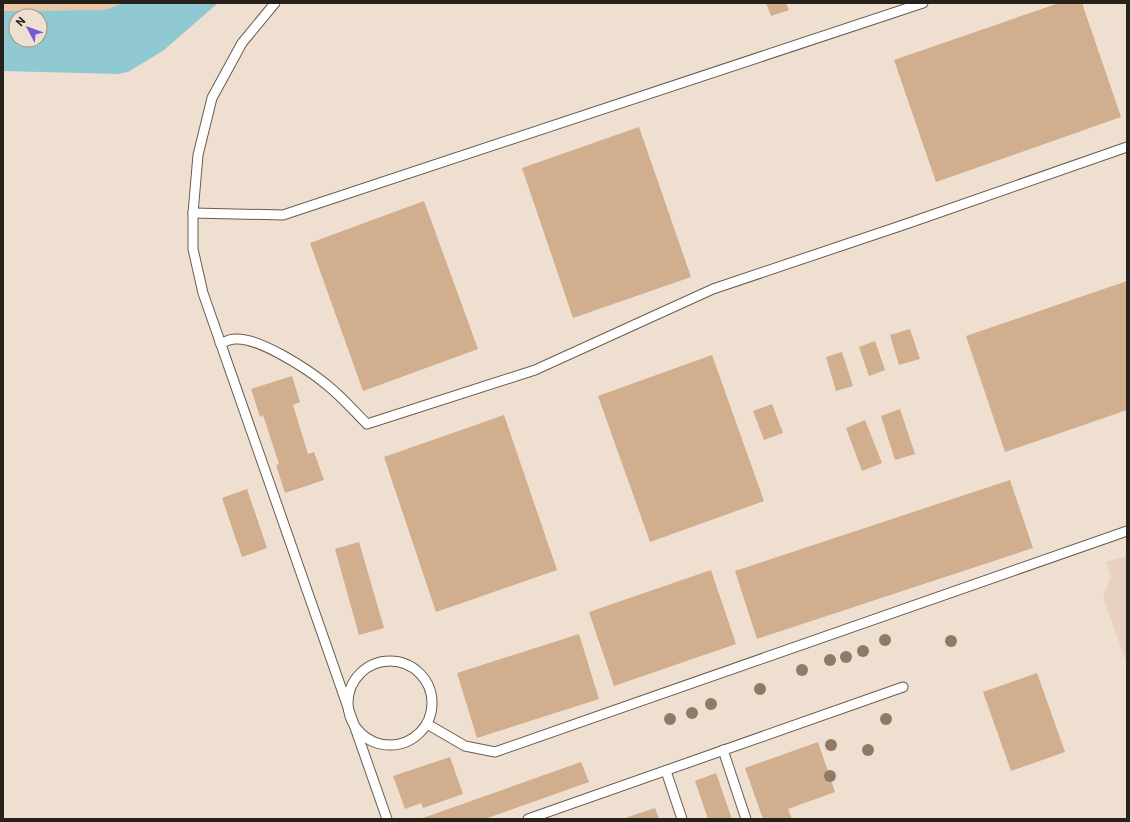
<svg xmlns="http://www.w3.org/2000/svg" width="1130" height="822" font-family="Roboto,sans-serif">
  <rect width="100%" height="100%" fill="#efdfd0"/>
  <polygon fill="#e8d2bf" points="1127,556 1127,664 1103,597 1111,577 1106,562"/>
  <polygon fill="#eac7a7" points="3,3 123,3 108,9 96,10 3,11"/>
  <path fill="#91c9d2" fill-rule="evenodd" d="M123 3H218L164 50 128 72 118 74 3 71V11L96 10 108 9ZM16 16H40V40H16Z"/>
  <g fill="#d0ae8e">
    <polygon points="766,3 786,3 789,10 771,16"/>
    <polygon points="1059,3 1082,3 1121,117 936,182 894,60"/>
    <polygon points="639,127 691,277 573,318 522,168"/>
    <polygon points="424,201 478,349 363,391 310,243"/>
    <polygon points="1127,281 1127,410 1005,452 966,336"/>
    <polygon points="910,329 920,359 899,365 890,335"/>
    <polygon points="875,341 885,370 869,376 859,347"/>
    <polygon points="842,352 853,386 836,391 826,357"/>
    <polygon points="712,355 764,501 650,542 598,396"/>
    <polygon points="292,376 300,402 293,405 308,454 314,452 324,480 285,493 276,465 279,464 263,415 260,417 251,389"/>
    <polygon points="772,404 783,433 764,440 753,411"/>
    <polygon points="900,409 915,454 895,460 881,416"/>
    <polygon points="504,415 557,570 436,612 384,457"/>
    <polygon points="865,420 882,463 862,471 846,428"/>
    <polygon points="1010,480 1033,548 757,639 735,571"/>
    <polygon points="247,489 267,548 242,557 222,498"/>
    <polygon points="359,542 384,628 359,635 335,549"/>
    <polygon points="711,570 736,644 614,686 589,612"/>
    <polygon points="579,634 599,699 477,738 457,673"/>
    <polygon points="1037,673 1065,752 1011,771 983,692"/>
    <polygon points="818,742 835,792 788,809 792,819 763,819 745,768"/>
    <polygon points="450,757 463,794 423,808 421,803 405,809 393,776"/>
    <polygon points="581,762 589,782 485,819 420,819"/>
    <polygon points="716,773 732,819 708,819 695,781"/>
    <polygon points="655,808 659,819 622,819"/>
  </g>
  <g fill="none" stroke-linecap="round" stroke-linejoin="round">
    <defs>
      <g id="lane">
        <polyline points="275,3 242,43 212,98 198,155 193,213 193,249 203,293 387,819"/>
        <polyline points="193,213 283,215 923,3"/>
        <path d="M220 343C225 342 230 339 235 339 259 337 309 370 327 385 342 397 354 411 367 424L535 370 713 289 909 223 1127 147"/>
        <circle cx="390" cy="703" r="42"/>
        <polyline points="427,724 465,746 495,752 1127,531"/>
        <polyline points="723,750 746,819"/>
        <polyline points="666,771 682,819"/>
        <polyline points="528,819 903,687"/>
      </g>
    </defs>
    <use href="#lane" stroke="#695c4f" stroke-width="11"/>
    <use href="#lane" stroke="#fff" stroke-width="9"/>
  </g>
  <g fill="#8f7a65">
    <circle cx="885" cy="640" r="6"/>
    <circle cx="951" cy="641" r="6"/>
    <circle cx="863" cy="651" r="6"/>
    <circle cx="846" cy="657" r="6"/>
    <circle cx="830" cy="660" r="6"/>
    <circle cx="802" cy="670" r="6"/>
    <circle cx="760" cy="689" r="6"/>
    <circle cx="711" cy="704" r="6"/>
    <circle cx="692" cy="713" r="6"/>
    <circle cx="670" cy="719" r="6"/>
    <circle cx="886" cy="719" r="6"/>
    <circle cx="831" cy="745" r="6"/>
    <circle cx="868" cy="750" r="6"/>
    <circle cx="830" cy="776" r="6"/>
  </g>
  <rect width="1130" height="822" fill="none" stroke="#27211b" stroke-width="8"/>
  <g transform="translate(28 28) rotate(311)"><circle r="19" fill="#efdfd0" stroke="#9f9388"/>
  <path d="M0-3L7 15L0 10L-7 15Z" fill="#735bd5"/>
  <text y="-6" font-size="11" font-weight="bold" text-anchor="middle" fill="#27211b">N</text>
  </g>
</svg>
